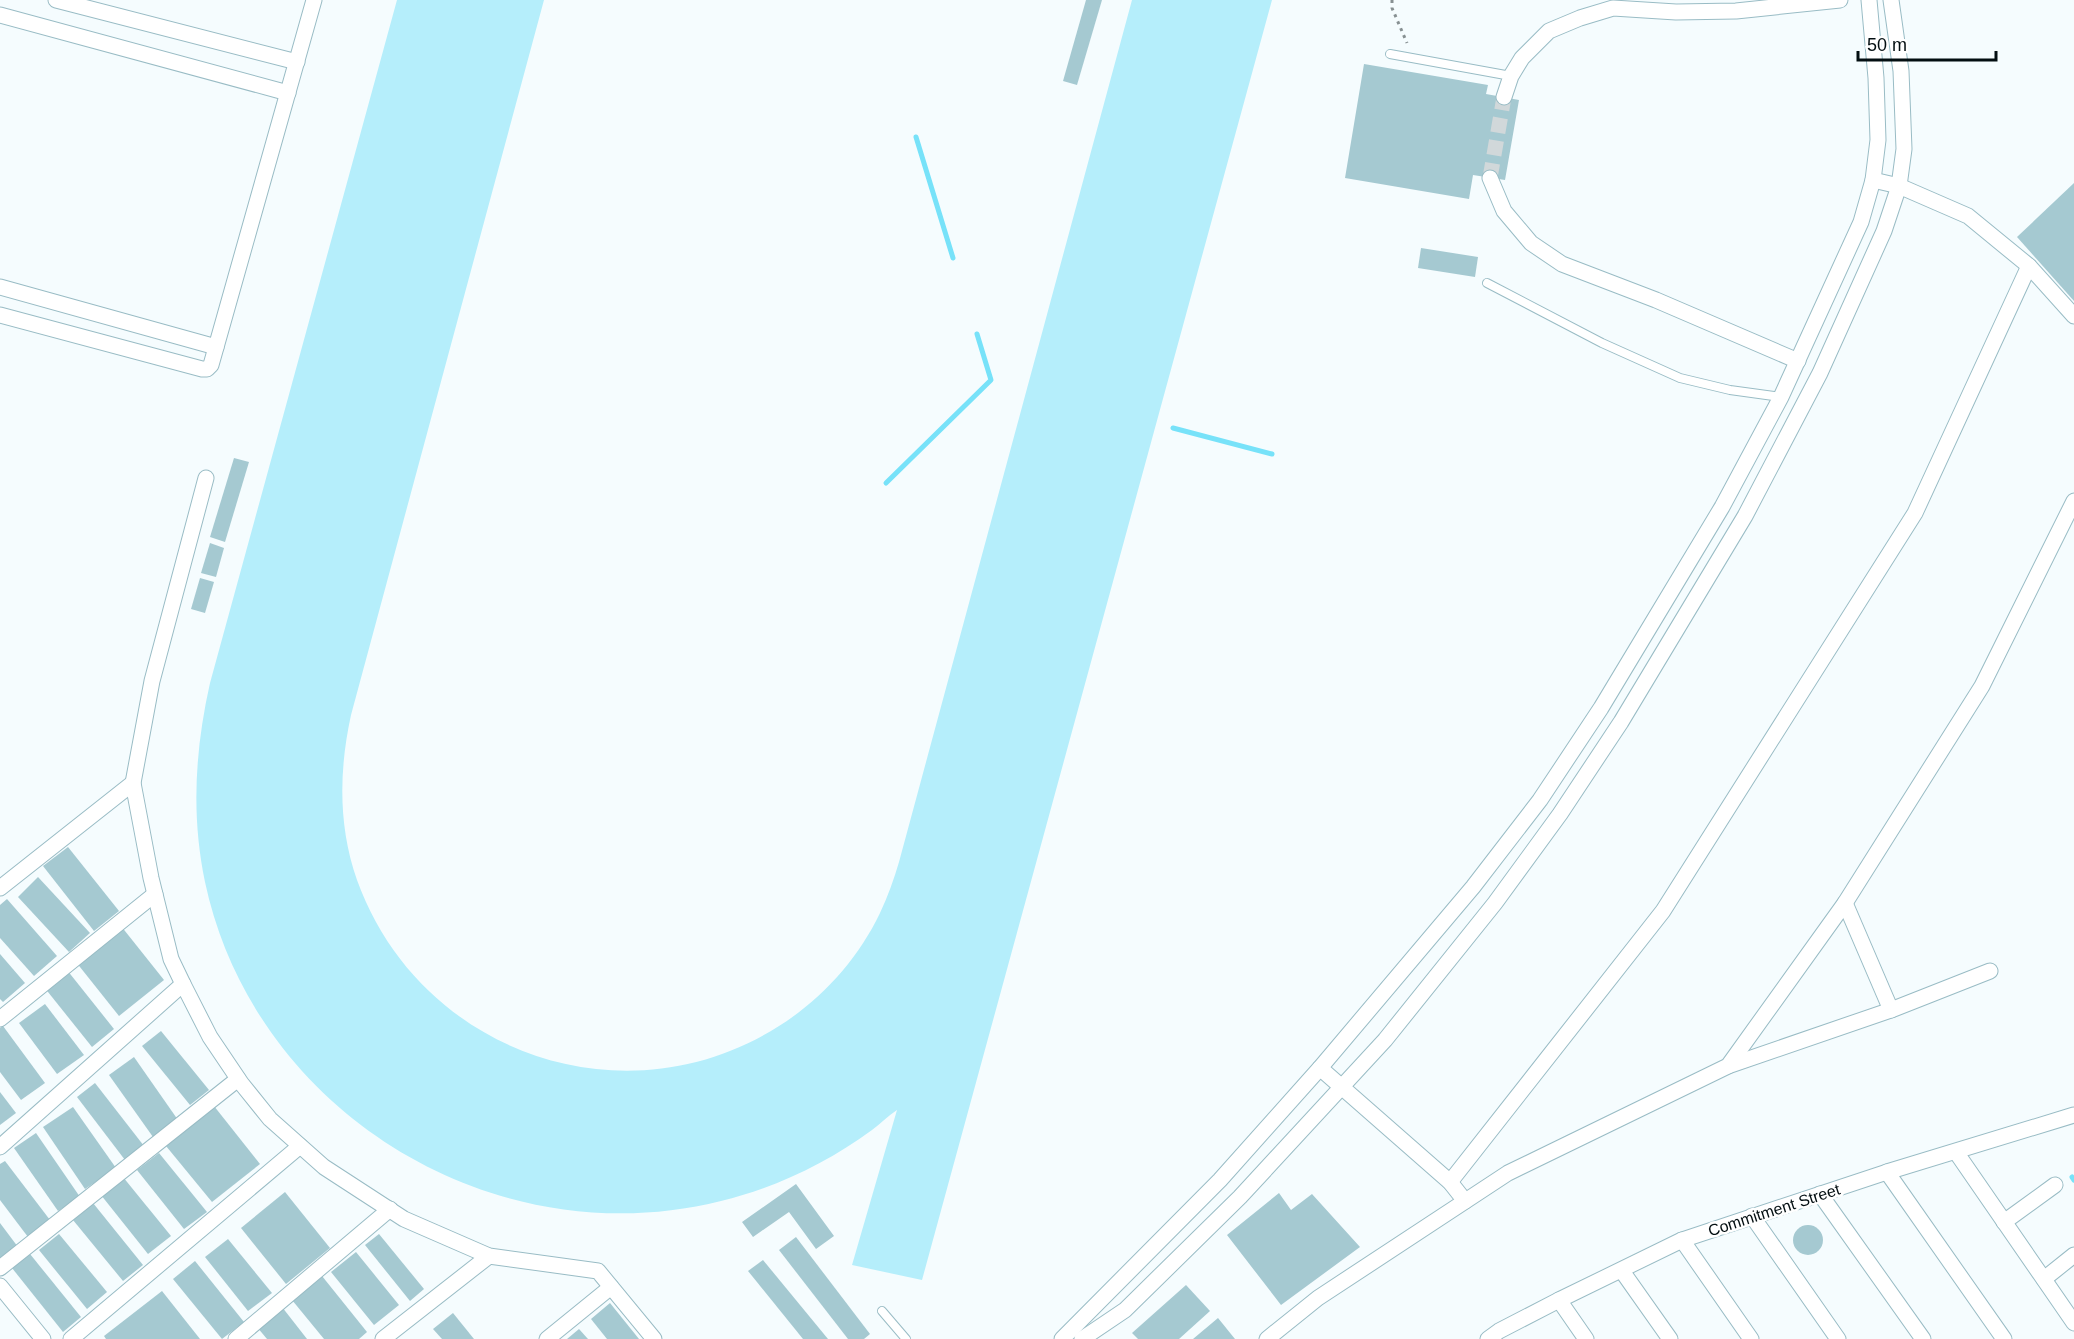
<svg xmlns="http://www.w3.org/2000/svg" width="2074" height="1339" font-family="Arial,sans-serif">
  <rect width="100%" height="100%" fill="#f5fcfe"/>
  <path fill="#b5eefb" d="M397 0H544L351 715C339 770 338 826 357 880 419 1052 623 1125 779 1026 822 999 858 959 880 913 888 896 894 879 899 862L1132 0H1272L922 1280 852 1265 897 1110C888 1116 880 1124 872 1130 827 1163 775 1188 721 1201 494 1258 254 1112 205 882 191 815 195 750 210 683Z"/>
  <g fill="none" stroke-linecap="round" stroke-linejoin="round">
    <g stroke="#77e2f9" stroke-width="5">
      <polyline points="916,137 953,258"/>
      <polyline points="1173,428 1272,454"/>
      <polyline points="886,483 991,380 977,334"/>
      <polyline points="2072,1177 2074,1180"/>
    </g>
  </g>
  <g fill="#a5c9d1">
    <polygon points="1086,0 1102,0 1077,85 1063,81"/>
    <polygon points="1364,64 1488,85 1486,94 1519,100 1505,180 1473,175 1469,199 1345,178"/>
    <polygon points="2074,183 2074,301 2017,237"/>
    <polygon points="1421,248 1478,257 1475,277 1418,268"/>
    <polygon points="234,458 249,462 225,542 210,537"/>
    <polygon points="210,543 224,548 216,577 201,573"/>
    <polygon points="200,578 214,582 205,613 191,609"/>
    <polygon points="68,847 119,911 94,931 43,866"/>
    <polygon points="38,877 90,933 69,952 18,897"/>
    <polygon points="7,899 57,956 34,976 0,938 0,905"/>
    <polygon points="121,926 164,980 119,1016 76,962"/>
    <polygon points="0,954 25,983 3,1002 0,999"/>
    <polygon points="67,970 114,1029 92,1047 44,987"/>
    <polygon points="45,1004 84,1055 57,1074 19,1023"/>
    <polygon points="3,1026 45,1083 21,1100 0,1072 0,1028"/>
    <polygon points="161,1031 209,1090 190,1105 142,1046"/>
    <polygon points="134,1057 178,1120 153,1137 109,1075"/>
    <polygon points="95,1083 144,1146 125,1160 77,1097"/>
    <polygon points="0,1092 16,1113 0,1125"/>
    <polygon points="214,1106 260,1164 212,1202 166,1146"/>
    <polygon points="73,1107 116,1168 85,1189 43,1127"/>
    <polygon points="36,1133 80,1197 58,1211 14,1148"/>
    <polygon points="159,1153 207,1212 184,1229 137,1170"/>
    <polygon points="5,1161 50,1220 28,1237 0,1200 0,1164"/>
    <polygon points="123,1177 171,1236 148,1254 101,1195"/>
    <polygon points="796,1184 834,1236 816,1249 789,1212 753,1237 742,1222"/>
    <polygon points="285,1192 330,1248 286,1284 241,1228"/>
    <polygon points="1279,1193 1291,1210 1312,1194 1360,1247 1281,1305 1227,1235"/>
    <polygon points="93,1203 143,1265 123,1281 73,1220"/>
    <polygon points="0,1223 18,1247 0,1258"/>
    <circle cx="1808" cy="1240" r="15"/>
    <polygon points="59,1234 107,1292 87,1309 39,1250"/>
    <polygon points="379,1234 424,1289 410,1301 365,1245"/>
    <polygon points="796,1237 870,1334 864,1339 848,1339 779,1250"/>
    <polygon points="228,1239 272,1293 248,1311 205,1257"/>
    <polygon points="356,1252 399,1305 374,1325 331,1272"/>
    <polygon points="30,1254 81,1317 63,1332 12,1268"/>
    <polygon points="763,1260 828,1339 803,1339 748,1271"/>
    <polygon points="195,1261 244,1322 222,1339 173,1279"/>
    <polygon points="322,1276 367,1332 359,1339 324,1339 292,1300"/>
    <polygon points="1186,1285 1210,1311 1179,1339 1138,1339 1132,1333"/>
    <polygon points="162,1291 200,1339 106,1339 104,1336"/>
    <polygon points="610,1303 639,1339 607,1339 591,1319"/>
    <polygon points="282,1307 307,1339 267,1339 257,1327"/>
    <polygon points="453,1313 474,1339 442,1339 433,1329"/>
    <polygon points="1218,1318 1235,1339 1193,1339"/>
    <polygon points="579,1329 588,1339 567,1339"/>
  </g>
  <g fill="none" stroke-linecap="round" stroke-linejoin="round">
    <polyline stroke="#d1d8da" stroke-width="15" stroke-dasharray="15 8" stroke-linecap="butt" points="1490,178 1504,97"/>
    <defs>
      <g id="service">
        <polyline points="1390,54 1511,76"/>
        <polyline points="1487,283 1602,343 1680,378 1730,390 1781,397"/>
        <polyline points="882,1311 906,1339"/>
      </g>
      <g id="minor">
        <polyline points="56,0 297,62"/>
        <polyline points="0,15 288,93"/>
        <polyline points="1504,97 1511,76 1522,58 1549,31 1580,18 1613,8 1676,12 1736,11 1840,0"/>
        <polyline points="1490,178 1504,211 1531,243 1562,264 1656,300 1798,361"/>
        <polyline points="1873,180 1899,186 1968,216 2029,266 2074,316"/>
        <polyline points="0,287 216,347"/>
        <polyline points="0,315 202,369 207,369 211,365 314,0"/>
        <polyline points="206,478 152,681 133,783 151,878 171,959 183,984 210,1037 241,1083 270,1119 324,1167 404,1219 489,1256 598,1271 654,1339"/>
        <polyline points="0,888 133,783"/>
        <polyline points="1845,903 1891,1010"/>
        <polyline points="0,1019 155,894"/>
        <polyline points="1728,1066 1891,1010 1990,971"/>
        <polyline points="1320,1068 1450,1182 1465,1201"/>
        <polyline points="0,1147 183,984"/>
        <polyline points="1956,1152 2074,1323"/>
        <polyline points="1887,1172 2004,1339"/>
        <polyline points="1450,1182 1663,911 1915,513 2029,266"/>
        <polyline points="1820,1194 1923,1339"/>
        <polyline points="1752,1216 1838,1339"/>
        <polyline points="2004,1222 2055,1185"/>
        <polyline points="1682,1240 1751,1339"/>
        <polyline points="0,1268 238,1079"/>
        <polyline points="1622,1271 1670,1339"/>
        <polyline points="2044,1279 2074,1255"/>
        <polyline points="0,1286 43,1339"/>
        <polyline points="1559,1300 1586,1339"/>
        <polyline points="71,1339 300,1146"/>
        <polyline points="236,1339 390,1209"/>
        <polyline points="383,1339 489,1256"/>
        <polyline points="547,1339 611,1287"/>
        <polyline points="1062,1339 1220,1180 1320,1068 1473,887 1540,800 1601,708 1722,507 1781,397 1861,222 1873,180 1878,140 1876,78 1869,0"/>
        <polyline points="1082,1339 1125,1310 1240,1197 1385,1040 1495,903 1560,814 1621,722 1745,516 1820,373 1884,231 1899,186 1904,149 1901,71 1891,0"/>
        <polyline points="1267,1339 1318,1298 1508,1173 1728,1066 1845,903 1982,686 2074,501"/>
        <polyline points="1488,1339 1499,1331 1559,1300 1682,1240 1887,1172 2074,1115"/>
      </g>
    </defs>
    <use href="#service" stroke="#99bcc5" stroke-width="10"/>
    <use href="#minor" stroke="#99bcc5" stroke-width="17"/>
    <polyline stroke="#879092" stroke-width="3" stroke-dasharray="3 4.5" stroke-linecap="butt" points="1392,0 1392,8 1407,43"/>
    <use href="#service" stroke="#fff" stroke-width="8"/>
    <use href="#minor" stroke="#fff" stroke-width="15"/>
  </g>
  <g text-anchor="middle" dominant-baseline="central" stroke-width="5" stroke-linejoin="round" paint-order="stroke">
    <g font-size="16" fill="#030e11" stroke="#fff">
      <text transform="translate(1774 1210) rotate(-18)">Commitment Street</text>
    </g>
  </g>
  <path d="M1858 51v9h138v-9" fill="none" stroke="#030e11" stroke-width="3"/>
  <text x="1867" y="51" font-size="18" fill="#030e11" stroke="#ffffff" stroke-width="4.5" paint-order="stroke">50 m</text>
</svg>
